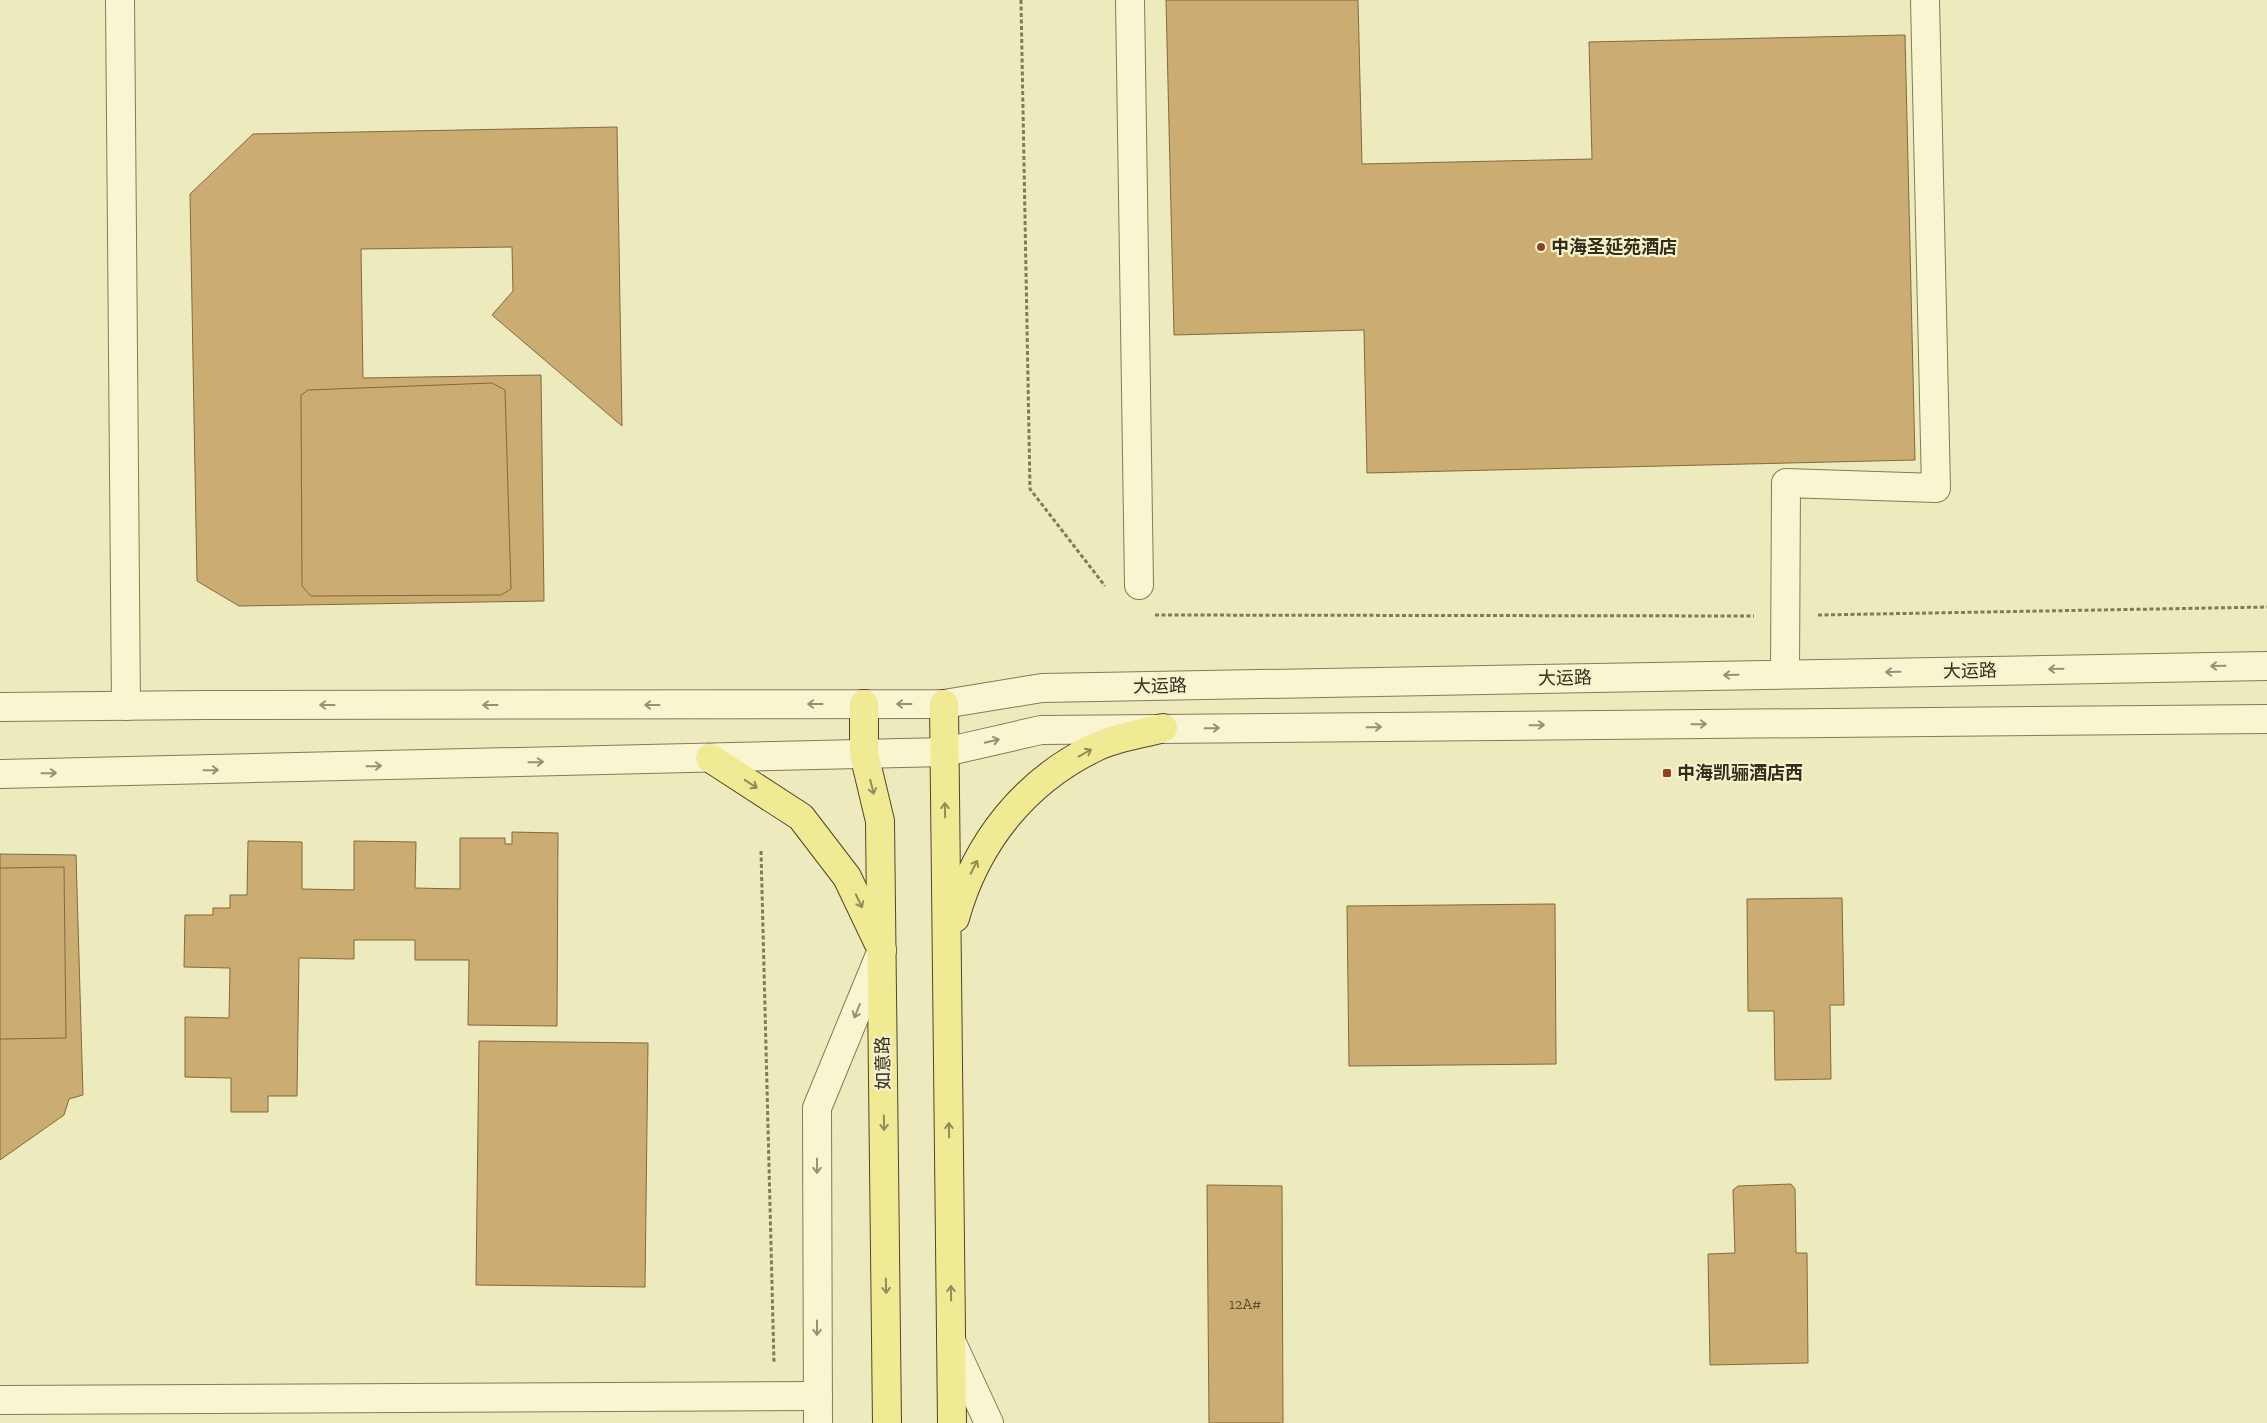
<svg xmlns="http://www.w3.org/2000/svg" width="2267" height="1423" font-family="'Zilla Slab','Noto Sans SC',serif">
  <rect width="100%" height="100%" fill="#edeabd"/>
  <g fill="#cbac73" stroke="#84693d">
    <polygon points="1166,0 1358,0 1362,164 1592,159 1589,42 1905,35 1915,460 1367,473 1364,330 1174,335"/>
    <polygon points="617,127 622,426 492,315 513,291 512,247 361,249 363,378 541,375 544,601 239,606 197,581 190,194 253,134"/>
    <polygon points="492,383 505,390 511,589 501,595 311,596 302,586 301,395 308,390"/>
    <polygon points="512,832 558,833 557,1026 468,1025 469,960 415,960 415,940 354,940 354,959 299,958 297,1096 268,1096 268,1112 231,1112 231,1078 185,1077 185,1017 229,1018 230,968 184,967 185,915 213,915 213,908 230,908 230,895 247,895 248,841 302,842 302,889 354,890 354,841 416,842 415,888 460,889 460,838 505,838 505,844 512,844"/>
    <polygon points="0,854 76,855 83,1095 69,1099 64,1115 0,1160"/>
    <polygon points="64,867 66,1038 0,1039 0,868"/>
    <polygon points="1842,898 1844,1005 1830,1005 1831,1079 1775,1080 1774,1011 1748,1011 1747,899"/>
    <polygon points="1555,904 1556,1064 1349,1066 1347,906"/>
    <polygon points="479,1041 648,1043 645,1287 476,1285"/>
    <polygon points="1791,1184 1795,1189 1796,1253 1807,1253 1808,1363 1710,1365 1708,1254 1735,1253 1733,1190 1738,1186"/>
    <polygon points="1207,1185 1282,1186 1283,1423 1209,1423"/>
  </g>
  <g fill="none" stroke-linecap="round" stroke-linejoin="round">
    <defs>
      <g id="minor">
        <polyline points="120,0 126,706"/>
        <polyline points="1130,0 1139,585"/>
        <polyline points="1785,674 1786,483 1936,488 1925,0"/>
        <polyline points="0,707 204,705 944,704 1042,688 2267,666"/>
        <polyline points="0,774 945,752 1041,730 2267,719"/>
        <polyline points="951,1341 989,1423"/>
        <polyline points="0,1400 818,1396"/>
        <polyline points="818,1423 817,1108 882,950"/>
      </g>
      <g id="major">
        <polyline points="864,704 864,754 880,821 887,1423"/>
        <polyline points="944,704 952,1423"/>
        <polyline points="710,758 801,817 847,877 878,942"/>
        <path d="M955 918C976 842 1025 781 1096 747 1116 737 1142 734 1163 728"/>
      </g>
    </defs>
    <use href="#minor" stroke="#857a57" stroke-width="30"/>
    <use href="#major" stroke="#52462b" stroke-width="30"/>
    <g stroke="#857a57" stroke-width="3" stroke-dasharray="4 2.5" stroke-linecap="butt">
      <polyline points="1021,0 1030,489 1105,586"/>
      <polyline points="1155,615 1754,616"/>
      <polyline points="1818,615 2267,607"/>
      <polyline points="761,851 774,1363"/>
    </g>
    <use href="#minor" stroke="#f8f5d0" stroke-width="28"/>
    <use href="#major" stroke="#f1ea94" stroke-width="28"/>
  </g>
  <defs><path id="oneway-shaft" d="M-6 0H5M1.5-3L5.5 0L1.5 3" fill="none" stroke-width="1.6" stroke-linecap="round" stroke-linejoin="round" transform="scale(1.25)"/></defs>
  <g stroke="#969176">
    <use href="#oneway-shaft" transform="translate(2218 666) rotate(179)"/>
    <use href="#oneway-shaft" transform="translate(2056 669) rotate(179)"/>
    <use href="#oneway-shaft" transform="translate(1893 672) rotate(179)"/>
    <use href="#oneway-shaft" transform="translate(1731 675) rotate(179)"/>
    <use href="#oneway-shaft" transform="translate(815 704) rotate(180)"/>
    <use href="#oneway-shaft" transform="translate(904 704) rotate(180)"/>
    <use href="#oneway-shaft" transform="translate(327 705) rotate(180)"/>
    <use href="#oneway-shaft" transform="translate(490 705) rotate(180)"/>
    <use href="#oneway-shaft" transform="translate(652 705) rotate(180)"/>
    <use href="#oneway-shaft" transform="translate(1699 724) rotate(-1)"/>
    <use href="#oneway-shaft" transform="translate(1537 725) rotate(-1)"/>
    <use href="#oneway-shaft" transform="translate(1374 727) rotate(-1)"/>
    <use href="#oneway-shaft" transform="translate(1212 728) rotate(-1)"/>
    <use href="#oneway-shaft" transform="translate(992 741) rotate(-13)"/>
    <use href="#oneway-shaft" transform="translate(536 762) rotate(-1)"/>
    <use href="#oneway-shaft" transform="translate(374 766) rotate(-1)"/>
    <use href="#oneway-shaft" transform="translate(211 770) rotate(-1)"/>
    <use href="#oneway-shaft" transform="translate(49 773) rotate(-1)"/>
    <use href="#oneway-shaft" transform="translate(857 1011) rotate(112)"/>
    <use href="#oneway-shaft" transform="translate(817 1166) rotate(90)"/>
    <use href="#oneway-shaft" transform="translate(817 1328) rotate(90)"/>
  </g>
  <g stroke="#928c58">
    <use href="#oneway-shaft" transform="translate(1085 753) rotate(-29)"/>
    <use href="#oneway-shaft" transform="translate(751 784) rotate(33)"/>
    <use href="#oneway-shaft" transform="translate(872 787) rotate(76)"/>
    <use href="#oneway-shaft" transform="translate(945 810) rotate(-91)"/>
    <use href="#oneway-shaft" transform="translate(974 867) rotate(-63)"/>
    <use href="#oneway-shaft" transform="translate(859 901) rotate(65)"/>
    <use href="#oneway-shaft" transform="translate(884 1123) rotate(89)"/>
    <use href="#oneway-shaft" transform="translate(949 1130) rotate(-91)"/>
    <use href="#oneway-shaft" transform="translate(886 1286) rotate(89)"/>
    <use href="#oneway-shaft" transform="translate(951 1293) rotate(-91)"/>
  </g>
  <g fill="#933f27" stroke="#f5f2cd" stroke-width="2">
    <circle cx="1541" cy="247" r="5"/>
    <rect x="1662" y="768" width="10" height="10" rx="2.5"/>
  </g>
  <g text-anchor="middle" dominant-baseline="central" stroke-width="4.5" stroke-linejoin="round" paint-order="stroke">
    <g font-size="15" fill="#5a4d31">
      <text x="1245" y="1304">12A#</text>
    </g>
    <g font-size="18" font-weight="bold" fill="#342d1b" stroke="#f5f2cd" text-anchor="start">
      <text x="1551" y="247">中海圣延苑酒店</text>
      <text x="1677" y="773">中海凯骊酒店西</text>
    </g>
    <g font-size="18" fill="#342d1b" stroke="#f5f2cd">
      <text transform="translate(1970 671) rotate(-1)">大运路</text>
      <text transform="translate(1565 678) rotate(-1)">大运路</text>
      <text transform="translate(1160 686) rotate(-1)">大运路</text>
      <text transform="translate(883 1063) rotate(-91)">如意路</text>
    </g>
  </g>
</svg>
